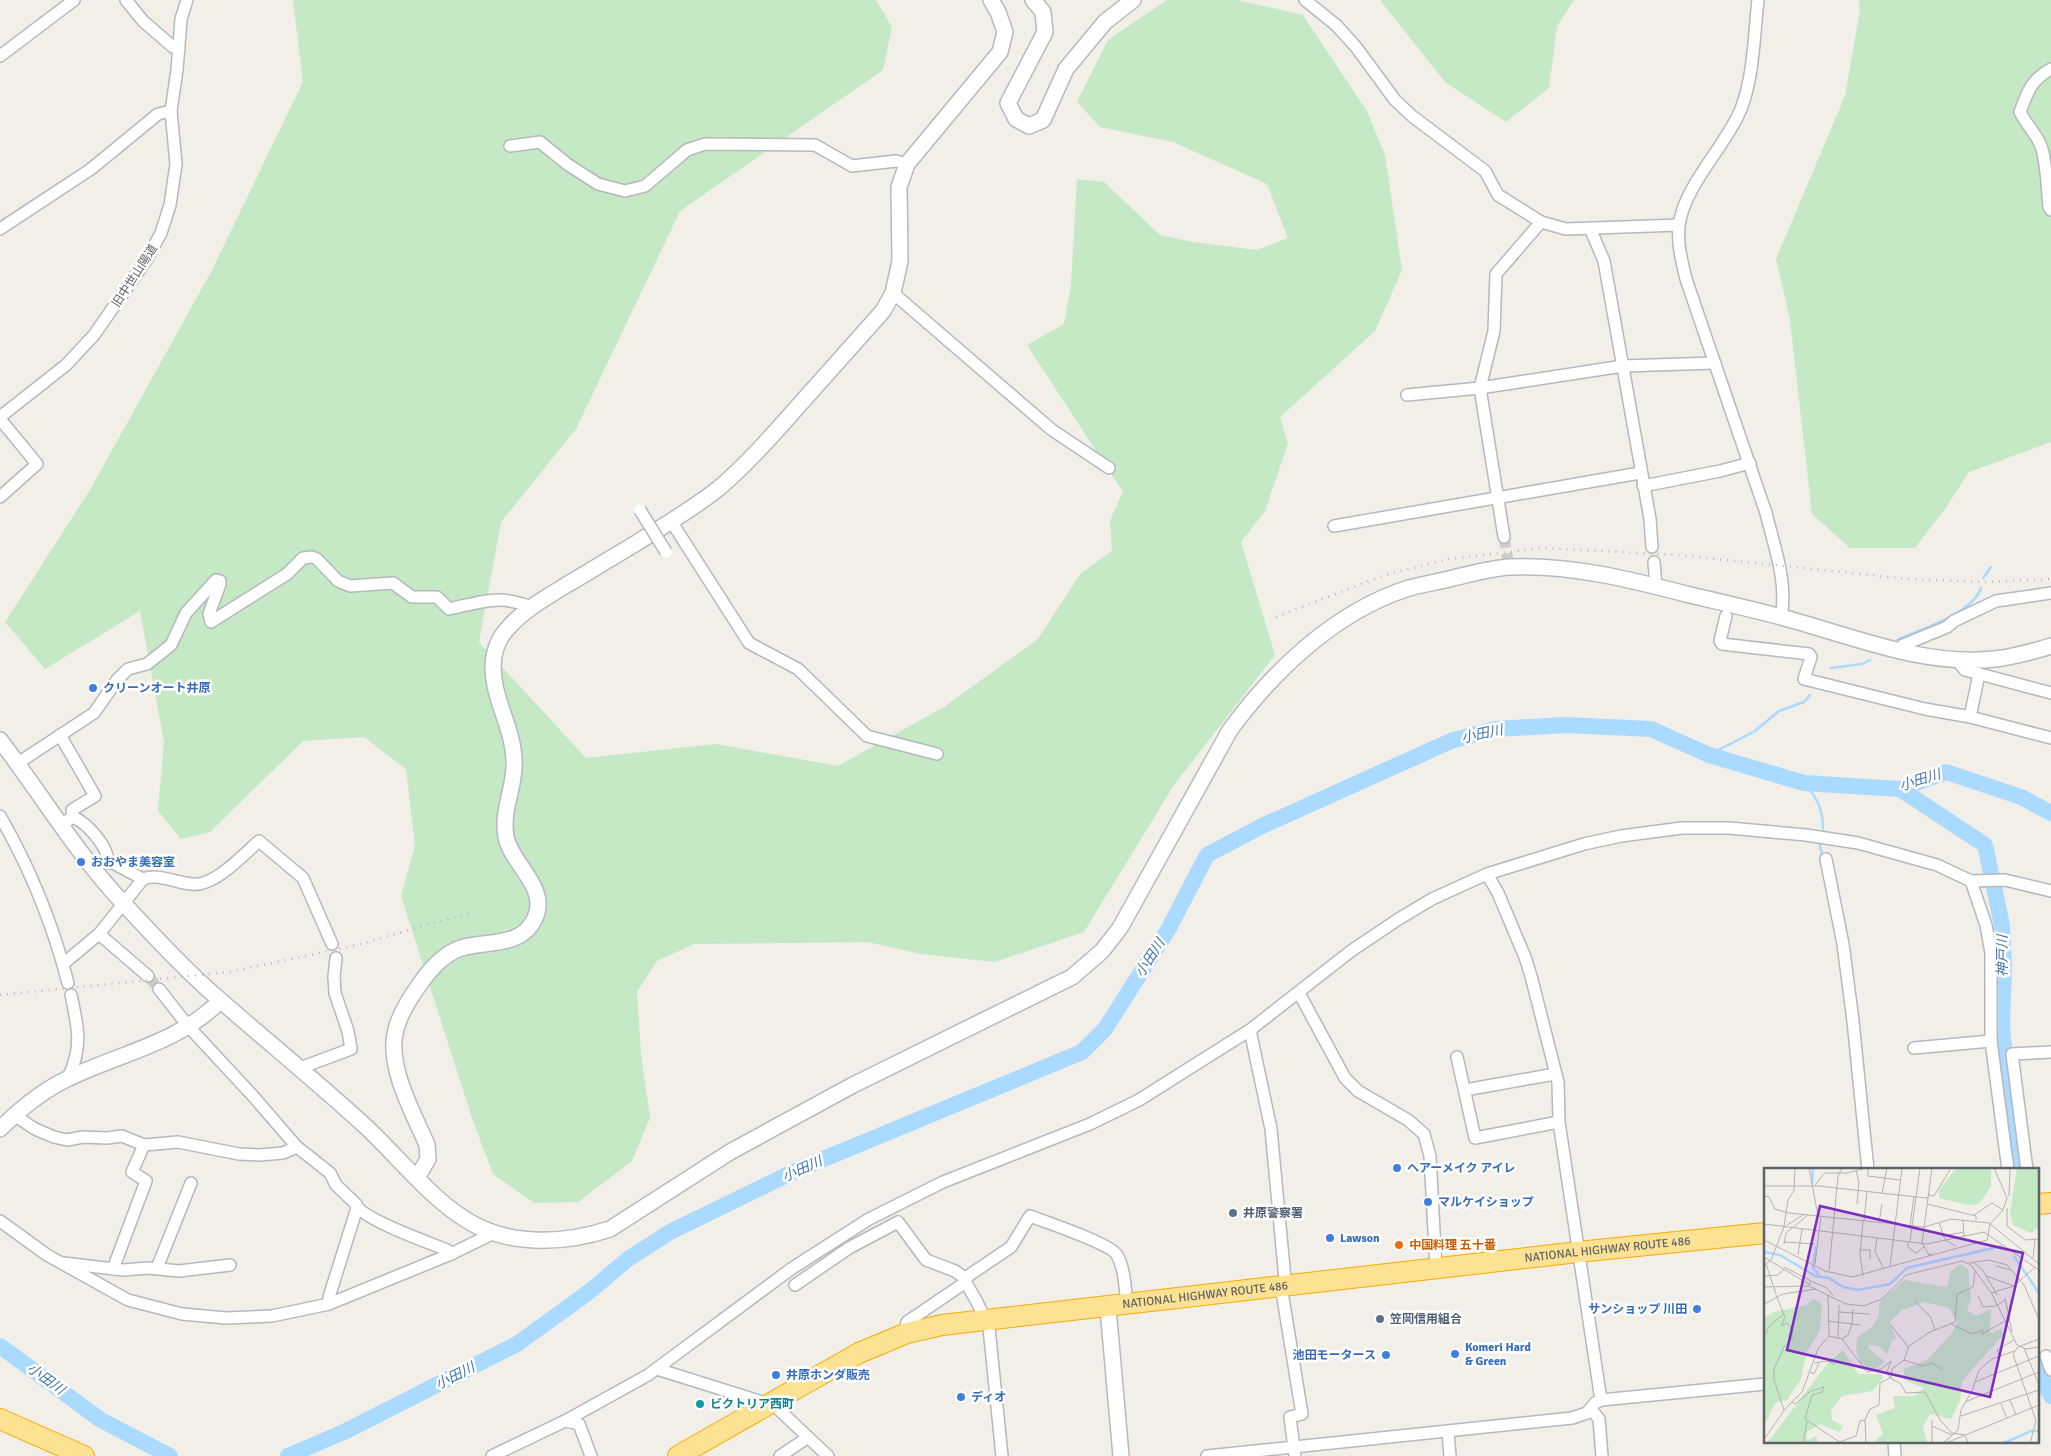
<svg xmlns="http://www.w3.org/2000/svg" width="2051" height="1456" font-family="Signika,'Noto Sans JP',sans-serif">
  <rect width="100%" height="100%" fill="#f1efe8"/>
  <g fill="#c5e8c5">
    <polygon points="293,0 876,0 892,27 883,70 680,211 576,429 501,522 479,642 586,758 716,744 838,766 944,707 1038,639 1081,573 1112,551 1110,520 1123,492 1027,345 1064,324 1071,285 1077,179 1104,182 1160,235 1193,242 1257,250 1288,238 1267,184 1173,142 1100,127 1077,102 1108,40 1167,0 1237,0 1303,15 1367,111 1385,155 1402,270 1375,331 1280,417 1288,443 1265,511 1241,542 1275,655 1174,785 1084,932 995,962 921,954 868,942 694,944 657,961 637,992 641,1054 650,1118 632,1161 578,1202 534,1203 493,1174 471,1115 401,896 415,846 406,769 364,737 303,741 210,832 181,839 158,811 164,742 140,611 45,669 5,622 90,490 211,272 303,82"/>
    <polygon points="1380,0 1574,0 1557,26 1549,88 1506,122 1445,82"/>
    <polygon points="1859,0 2051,0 2051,442 1969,472 1947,506 1915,548 1850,548 1812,514 1790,320 1776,259 1845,96 1860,10"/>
  </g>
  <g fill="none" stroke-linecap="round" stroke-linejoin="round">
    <g stroke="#aadaff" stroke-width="2.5">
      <polyline points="1983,578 1991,567"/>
      <path d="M1897 640C1921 629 1972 614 1981 588"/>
      <polyline points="1831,668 1862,664 1870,660"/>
      <polyline points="1709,755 1755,731 1779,711 1804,702 1810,695"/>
      <path d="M1804 783C1817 797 1823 810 1823 829"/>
      <polyline points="1820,845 1822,856"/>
    </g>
    <g stroke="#aadaff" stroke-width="16">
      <polyline points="1900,789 1985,845 2002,925 2004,967 2002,1025 2008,1097 2019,1170"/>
      <polyline points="0,1346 101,1420 170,1456"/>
      <polyline points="2037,1369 2051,1396"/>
      <polyline points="288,1456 346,1431 517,1344 589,1292 628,1259 670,1232 797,1170 1082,1052 1105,1029 1168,930 1207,855 1262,826 1451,741 1495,729 1566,725 1651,729 1709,755 1804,783 1900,789 1946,772 2021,797 2051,813"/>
    </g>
    <g stroke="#ccccc8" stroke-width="11" stroke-dasharray="11 5.5" stroke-linecap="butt">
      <polyline points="1504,537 1508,560"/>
      <polyline points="148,976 159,989"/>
    </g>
    <defs>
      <g id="street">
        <polyline points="126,0 143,21 173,47 179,49"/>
        <polyline points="1305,0 1336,25 1356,47 1395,100 1412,116 1485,171 1498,195 1541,222 1566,229 1679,225"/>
        <path d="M1758 0C1754 35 1754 75 1741 109 1726 146 1683 187 1679 226 1677 244 1682 262 1686 279L1766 513C1774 546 1788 583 1781 617"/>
        <polyline points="0,56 74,0"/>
        <path d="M2051 69C2031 80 2028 91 2020 112 2026 125 2038 135 2042 149 2047 167 2047 188 2049 207L2051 210"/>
        <polyline points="510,146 540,142 567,164 598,184 625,191 645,186 687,150 705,144 815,145 852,166 896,161 907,164"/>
        <polyline points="1590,228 1604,261 1650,519 1652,547"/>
        <polyline points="0,229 91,169 158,114 171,111"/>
        <polyline points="893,293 1052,430 1109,468"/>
        <polyline points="1407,395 1480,388 1623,366 1715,363"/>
        <polyline points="0,417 66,365 94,335 147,259 161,233 170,205 176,164 171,111 177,70 181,19 187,0"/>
        <polyline points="0,419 37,464 0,497"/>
        <polyline points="1643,486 1720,471 1750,463"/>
        <polyline points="671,521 749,643 798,669 867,736 937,754"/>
        <polyline points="1334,526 1640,473"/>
        <polyline points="1504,537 1480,388 1494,331 1496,274 1541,222"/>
        <polyline points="1654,562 1656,586"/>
        <polyline points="1726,616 1720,641 1722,644 1809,654 1811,657 1804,679 1925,709 1971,717"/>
        <polyline points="1900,651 1903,645 1947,627 1954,621 1996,601 2051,593"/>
        <polyline points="1959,659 1961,665 1965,670 2051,693"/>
        <polyline points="1979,674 1970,717 2051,738"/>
        <polyline points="60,735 95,796 72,810 73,817 62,824"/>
        <path d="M18 763 94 713 117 680 128 669 147 664 171 645 186 613 216 580 220 581V584L209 614 211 622 287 574 303 558 312 557 317 559 338 581 350 586 393 583 412 597H437L449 609C480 602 500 594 531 607"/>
        <path d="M0 816C30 868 53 925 68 983"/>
        <path d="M73 817C87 823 108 846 108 862"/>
        <polyline points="1826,859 1843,944 1853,1021 1868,1170"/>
        <polyline points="88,861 113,863 143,879"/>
        <polyline points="1487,874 1498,893 1525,957 1531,976 1558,1082 1559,1122 1601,1400"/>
        <polyline points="1971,881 1986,925 1991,953 1991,1041 2008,1170"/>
        <polyline points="99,934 148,976"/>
        <path d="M63 964 99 934 143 879C159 873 176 883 192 884 214 887 243 855 259 841L303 878 332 944"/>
        <path d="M159 989 188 1026 253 1096 297 1147 330 1173 336 1185 356 1204C361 1219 430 1243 447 1250L451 1254"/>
        <polyline points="1299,993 1345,1078 1358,1091 1408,1120 1424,1134 1430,1156 1436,1269"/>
        <polyline points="1250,1030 1271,1129 1285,1279 1282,1292 1302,1414 1290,1417 1295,1456"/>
        <polyline points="1914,1048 1991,1041"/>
        <polyline points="1457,1057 1475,1138 1559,1122"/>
        <polyline points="300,1068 351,1049 348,1031 335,993 334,977 336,958"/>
        <path d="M68 1078C83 1047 78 1027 71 995"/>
        <polyline points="1465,1090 1555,1074"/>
        <polyline points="14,1115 35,1129 54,1137 67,1140 83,1137 107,1138 122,1136 144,1145 178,1142 239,1154 259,1155 283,1153 297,1147"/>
        <polyline points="2027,1170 2012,1054 2051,1052"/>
        <polyline points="0,1221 47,1255 128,1300 182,1314 226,1318 272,1316 329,1304 451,1254 494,1233"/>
        <polyline points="63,1263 123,1270 148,1268 179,1271 230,1265"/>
        <polyline points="157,1268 191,1183"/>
        <polyline points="113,1269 146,1181 132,1172 144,1145"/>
        <polyline points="795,1285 849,1248 898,1222 926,1260 955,1271 962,1276 977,1302 989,1328 1002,1456"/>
        <polyline points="329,1304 329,1297 357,1208"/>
        <path d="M907 1333 906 1326 907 1322 963 1284 968 1276 1011 1247 1030 1216C1046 1222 1111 1244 1117 1255 1125 1269 1125 1289 1127 1304"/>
        <polyline points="2046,1356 2051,1370"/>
        <polyline points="657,1369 775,1406 828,1456"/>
        <polyline points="1591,1409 1599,1419 1602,1456"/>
        <polyline points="565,1421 579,1424 591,1456"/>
        <polyline points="1448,1432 1450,1456"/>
        <polyline points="1894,1442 1895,1456"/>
        <polyline points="492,1456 565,1421 648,1375 791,1269 869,1219 943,1182 1090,1124 1139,1100 1250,1030 1351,951 1397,920 1432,899 1487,874 1584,844 1621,836 1682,828 1729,828 1806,835 1858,843 1937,865 1971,881 2005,880 2051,891"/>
        <polyline points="780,1456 807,1438"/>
        <polyline points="1207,1456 1572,1418 1587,1413 1595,1403 1601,1400 1765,1384"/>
      </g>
      <g id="secondary">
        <polyline points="1033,0 1043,12 1045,32 1008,103 1016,119 1029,126 1043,120 1066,69 1105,22 1133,0"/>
        <path d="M0 740C41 794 77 854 124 904 155 937 186 971 220 1000 268 1042 317 1082 364 1125 398 1156 435 1205 477 1226 518 1246 567 1243 610 1229L730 1152 853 1085 1072 977 1102 951 1120 928 1230 730C1274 670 1336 611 1409 588 1423 584 1438 582 1453 578 1471 574 1491 568 1510 567 1570 564 1632 580 1690 595 1720 602 1751 609 1781 617 1853 636 1927 669 2003 658 2019 655 2035 651 2051 646"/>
        <path d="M0 1129C19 1110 42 1091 67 1079 120 1053 177 1044 220 1001"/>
        <path d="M417 1178 428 1159 427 1145C414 1114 388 1069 395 1034 398 1016 409 999 420 984 429 970 445 953 461 948 487 940 522 948 535 918 549 887 511 864 506 837 501 809 516 786 514 760 513 724 488 693 494 656 496 645 501 635 509 627 524 610 544 599 563 587 587 573 611 558 635 544 663 526 693 509 719 488 746 465 770 438 793 412 823 378 853 345 883 311L893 293 900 261 899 187 907 164 1000 52 1005 32 998 12 991 0"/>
        <polyline points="1108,1308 1121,1456"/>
      </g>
      <g id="highway">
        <polyline points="2037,1204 2051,1203"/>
        <polyline points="0,1419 84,1456"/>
        <path id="s1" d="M678 1456 859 1353 907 1333 942 1325 1578 1252 1765 1233"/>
      </g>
    </defs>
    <use href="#street" stroke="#b5b8bc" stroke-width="14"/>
    <use href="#secondary" stroke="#b6babf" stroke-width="18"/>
    <use href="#highway" stroke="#f9ab00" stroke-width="22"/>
    <use href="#street" stroke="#fff" stroke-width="11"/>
    <use href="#secondary" stroke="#fff" stroke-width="15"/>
    <use href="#highway" stroke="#fde293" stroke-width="20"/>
    <g stroke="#b6b7b8" stroke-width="2.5" stroke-dasharray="1 6" stroke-linecap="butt">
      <polyline points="1276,617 1385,575 1449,559 1542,548 1679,555 1908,579 1985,582 2051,579"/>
      <polyline points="0,995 229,972 357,945 472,912"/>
    </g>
    <defs>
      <polyline id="street-bridge" points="640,510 666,552"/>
    </defs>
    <use href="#street-bridge" stroke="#b5b8bc" stroke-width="14" stroke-linecap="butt"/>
    <use href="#street-bridge" stroke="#fff" stroke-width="11"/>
  </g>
  <g fill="#3f7fe0" stroke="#fff" stroke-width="2">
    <circle cx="93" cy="688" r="5"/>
    <circle cx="81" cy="862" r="5"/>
    <circle cx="1397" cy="1168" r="5"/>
    <circle cx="1428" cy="1202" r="5"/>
    <circle cx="1330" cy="1238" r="5"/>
    <circle cx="1697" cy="1309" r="5"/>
    <circle cx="1455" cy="1354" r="5"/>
    <circle cx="1386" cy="1355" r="5"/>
    <circle cx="776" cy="1375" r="5"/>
    <circle cx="961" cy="1397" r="5"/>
  </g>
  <g fill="#5c6f8a" stroke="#fff" stroke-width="2">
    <circle cx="1233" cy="1213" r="5"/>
    <circle cx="1380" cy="1319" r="5"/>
  </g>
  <circle fill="#e8710a" stroke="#fff" stroke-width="2" cx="1399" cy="1245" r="5"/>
  <circle fill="#0f9aa8" stroke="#fff" stroke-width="2" cx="700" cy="1404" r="5"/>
  <g text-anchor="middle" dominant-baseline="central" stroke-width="5" stroke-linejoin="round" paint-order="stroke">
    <g font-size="12" fill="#5f6368" stroke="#fff">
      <text transform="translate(135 276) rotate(-57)">旧中世山陽道</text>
      <text stroke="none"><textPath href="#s1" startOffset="966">NATIONAL HIGHWAY ROUTE 486</textPath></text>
      <text stroke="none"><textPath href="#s1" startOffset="561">NATIONAL HIGHWAY ROUTE 486</textPath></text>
    </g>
    <g font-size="12" font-weight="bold" fill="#366cbe" stroke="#fff" text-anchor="start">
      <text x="103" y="688">クリーンオート井原</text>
      <text x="91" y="862">おおやま美容室</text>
      <text x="1407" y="1168">ヘアーメイク アイレ</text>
      <text x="1438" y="1202">マルケイショップ</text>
      <text x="1340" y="1238">Lawson</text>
      <text x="1687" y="1309" text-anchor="end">サンショップ 川田</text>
      <text x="1465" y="1347">Komeri Hard<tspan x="1465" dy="14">&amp; Green</tspan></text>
      <text x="1376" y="1355" text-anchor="end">池田モータース</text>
      <text x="786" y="1375">井原ホンダ販売</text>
      <text x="971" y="1397">ディオ</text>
    </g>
    <g font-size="12" font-weight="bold" fill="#4e5e75" stroke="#fff" text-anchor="start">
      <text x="1243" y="1213">井原警察署</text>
      <text x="1390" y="1319">笠岡信用組合</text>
    </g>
    <g font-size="12" font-weight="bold" fill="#c56008" stroke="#fff" text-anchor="start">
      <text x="1409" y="1245">中国料理 五十番</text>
    </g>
    <g font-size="12" font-weight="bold" fill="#0d838f" stroke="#fff" text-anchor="start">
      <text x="710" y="1404">ビクトリア西町</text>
    </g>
    <g font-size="14" font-style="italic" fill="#4174aa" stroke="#fff">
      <text transform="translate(1482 734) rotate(-12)">小田川</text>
      <text transform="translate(1920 780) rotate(-17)">小田川</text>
      <text transform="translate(2002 956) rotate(-90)">神戸川</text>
      <text transform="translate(1150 958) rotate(-57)">小田川</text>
      <text transform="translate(802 1169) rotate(-24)">小田川</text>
      <text transform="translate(455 1376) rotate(-27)">小田川</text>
      <text transform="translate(46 1379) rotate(36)">小田川</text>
    </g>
  </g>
  <g transform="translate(1764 1168)">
    <rect width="275" height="275" fill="#f1efe8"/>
    <path d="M192 0H227V18L215 36 204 37 175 30V22ZM253 0H275V59L267 65 249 57 246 46ZM196 96 204 101 207 131 203 143 213 148 227 141 226 165 237 161 239 167 198 213 196 233 187 251 166 246 159 259 163 275H109L119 266 112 247 131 240 129 228H151L160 220 140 212V201L163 192 188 165 193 154 185 140 160 134 138 142 126 154 132 171 128 172 123 186 116 179 104 176 105 181 121 194 108 203 97 197 92 182 93 170 109 158 115 147V135L140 112 183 119 187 103ZM49 131 58 136 56 162 42 185 37 211 23 232 12 234 0 257V150L10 144 42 137ZM79 182 94 206H118L119 210 108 223 78 228 67 243 68 252 79 258 75 264 56 256 44 263 42 270 44 272 52 268 54 275H3L64 195Z" fill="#c5e8c5"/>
    <path fill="none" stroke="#aadaff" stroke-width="2.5" d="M48 16 49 0M52 78 49 100 55 107M0 84 16 87 51 108 65 110 79 119 94 122 126 116 143 100 238 78M250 88 275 125M240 275 267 263H275"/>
    <path fill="none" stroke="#b3b3b1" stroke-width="1" d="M45 0 54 48M104 0V8L136 12M92 3 95 14 93 36M51 17 61 5H83L102 0M0 18H55L152 29 156 0M118 25 123 0M164 27 170 28 187 0M0 28 5 29 11 41 25 45 160 59M245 28 246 0M163 36 212 48V52M243 40V58L261 72 275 71M210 47 228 35 239 42M199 52 200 69M100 53 103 24M115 54 118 36M175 54 181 72 192 78M0 56 163 76 220 64 275 102M23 57 39 47M146 58 150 28M20 59 24 32 30 22 31 0M160 59 187 51 225 55 275 96M179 68 200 64M113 70 111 84 120 101M0 72 61 103 88 109 223 72 226 56 239 42 243 30 230 0M20 74 51 76M144 74V79L152 85 160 79M146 74 152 29 164 30M20 76 22 65 44 47M97 82H106V91M168 86 165 87 158 75 168 0M34 87 38 61M0 89 46 117M269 90 271 71M205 95 225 92 243 97 260 117 275 151M210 95 218 101 233 127M2 96 12 126M51 96 57 48M0 97 7 92 20 59M126 98 138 0M232 98 247 102M20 99 47 113 45 117M65 102 74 8 78 0M0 108 14 107 20 101M99 108 96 86 99 53M222 108 250 118M47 113 63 120 69 128M0 119 45 118 82 136 100 138 118 131 142 107 198 93 207 97 228 126 253 177 262 181 275 179M227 125 250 118 271 99M12 127 21 149 17 158 23 155 28 161V171L20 179 10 201V212L20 242M214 128 219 139 232 138 241 132M241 130 248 164M150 133 166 148 171 162M0 136 19 126 52 121M74 144 106 146M64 153 96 157M187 156 208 166 219 162 218 166 241 153M127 157 144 179M0 168 6 157 20 146M65 168 78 171 103 204 117 201 127 193 123 204 126 210M74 170 75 137M78 171 84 167 88 156 89 141M260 180 275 217M235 187 233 182 250 172M140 192 159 198 168 195 179 202M50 195 63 193 71 196M46 204 50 206 55 195M127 210 128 201 140 192 145 178 166 164 191 154 193 126 209 119 211 103M211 214 275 188M246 232 252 247M27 234 31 236 47 223 60 219 58 224 48 227 41 251 77 275M201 234 275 204M237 236 243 250M197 248 275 222M101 252 102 275M168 258 188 267M0 271 22 240 38 224 54 181 65 168 64 127M76 274 92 268 96 253 101 252 106 241 115 237 116 215 126 210 136 215 142 225 161 224 176 252 188 265 201 267 204 275M39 275 43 254M168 275V252M179 275 194 262 197 242 208 223 215 202 228 191 250 183M182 275 275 237M266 275 272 253 249 186 254 179 275 171"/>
    <path fill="#7b2cbf" fill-opacity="0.15" stroke="#7b2cbf" stroke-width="2.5" d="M56 38 259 85 226 229 23 182Z"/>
    <rect width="275" height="275" fill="none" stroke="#5f6368" stroke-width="2.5"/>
  </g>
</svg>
